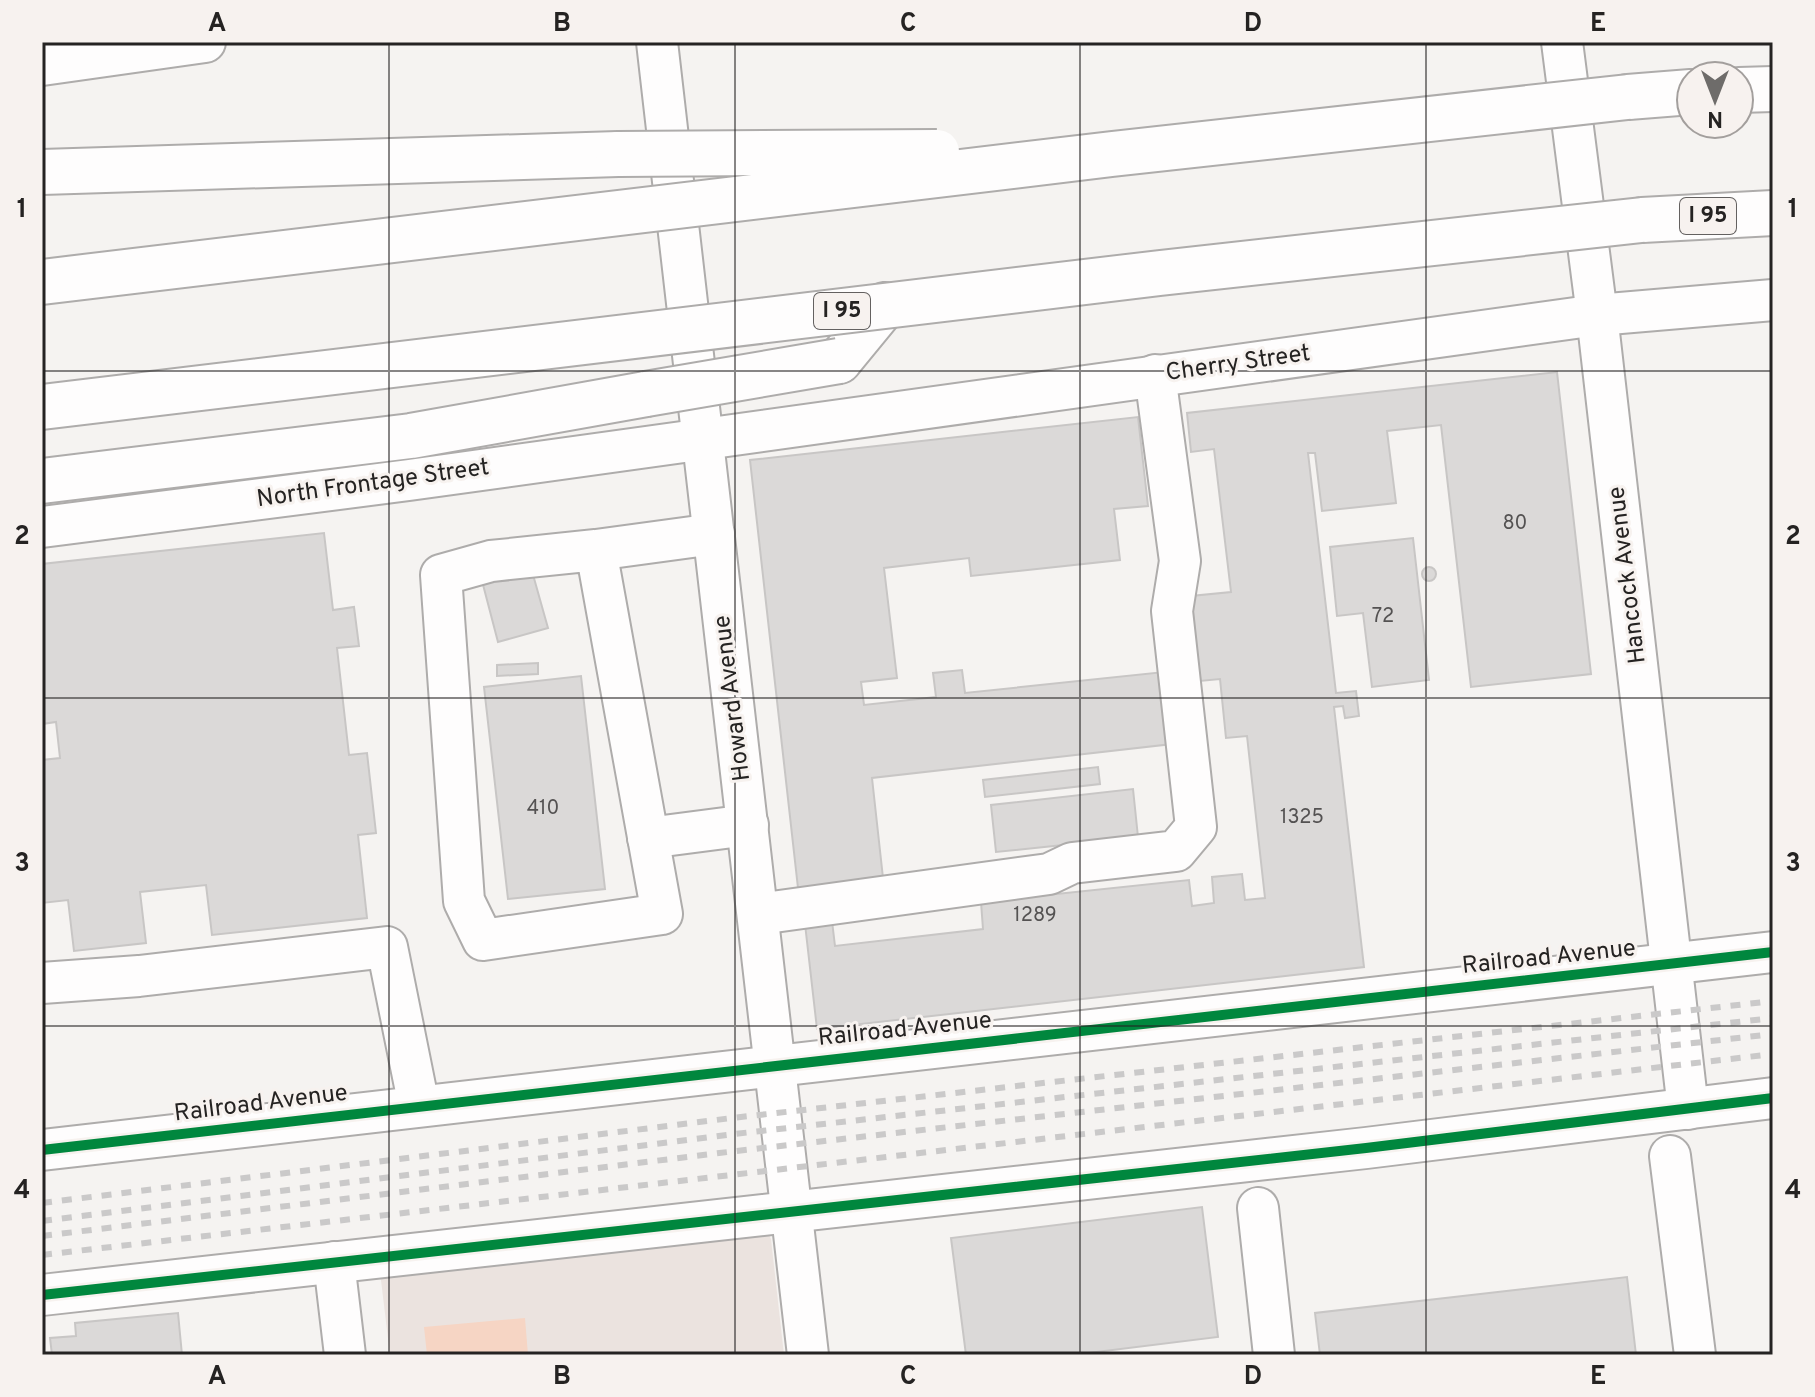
<svg xmlns="http://www.w3.org/2000/svg" width="1815" height="1397" font-family="Overpass,sans-serif">
  <rect width="100%" height="100%" fill="#f5f3f1"/>
  <polygon fill="#ebe3df" points="768,1233 771,1239 784,1355 390,1355 380,1272"/>
  <polygon fill="#f6d5c4" points="525,1318 528,1355 427,1355 424,1327"/>
  <g fill="#dbd9d8" stroke="#c8c6c5" stroke-width="2">
    <polygon points="1557,372 1591,674 1471,687 1441,425 1387,431 1396,503 1322,511 1315,453 1308,453 1336,693 1356,691 1359,716 1345,718 1343,706 1334,707 1364,967 817,1029 805,924 832,921 835,946 983,929 981,902 1189,880 1192,906 1214,903 1212,877 1242,874 1245,900 1265,898 1247,736 1226,738 1220,679 1200,681 1191,596 1231,592 1214,449 1191,452 1187,413"/>
    <polygon points="1138,417 1148,506 1114,509 1120,560 971,576 969,558 884,568 897,678 861,682 864,705 936,697 933,673 962,670 965,693 1164,672 1172,744 872,778 883,878 798,888 750,460"/>
    <polygon points="324,533 333,610 354,607 359,646 337,648 349,755 367,753 376,833 358,835 367,918 212,935 206,885 140,892 146,943 74,951 68,900 42,903 42,760 60,758 56,722 42,724 42,564"/>
    <polygon points="1413,538 1429,680 1372,687 1363,613 1337,616 1330,547"/>
    <polygon points="530,564 548,628 498,642 481,577"/>
    <circle cx="1429" cy="574" r="7"/>
    <polygon points="538,663 538,674 497,676 497,665"/>
    <polygon points="581,676 605,889 508,899 484,687"/>
    <polygon points="1098,767 1100,784 985,797 983,780"/>
    <polygon points="1133,789 1138,837 996,852 991,805"/>
    <polygon points="1202,1207 1218,1337 1072,1355 966,1355 951,1238"/>
    <polygon points="1627,1277 1636,1355 1320,1355 1315,1313"/>
    <polygon points="178,1313 182,1355 52,1355 50,1338 76,1336 75,1323"/>
  </g>
  <g fill="none" stroke-linecap="round" stroke-linejoin="round">
    <defs>
      <g id="minor">
        <polyline points="657,42 808,1355"/>
        <polyline points="1562,42 1597,315 1688,1109"/>
        <polyline points="42,65 205,42"/>
        <polyline points="42,527 409,480 1597,315 1773,300"/>
        <polyline points="596,550 662,914 483,940 464,901 441,575 491,561 596,550 714,534"/>
        <polyline points="648,838 748,825"/>
        <polyline points="758,914 1049,874 1072,863 1176,851 1196,827 1172,611 1180,561 1155,375"/>
        <polyline points="42,983 139,976 387,947 419,1106"/>
        <polyline points="42,1150 1773,952"/>
        <polyline points="1670,1156 1695,1355"/>
        <polyline points="1258,1208 1274,1355"/>
        <polyline points="334,1262 345,1355"/>
        <polyline points="42,1295 1366,1148 1773,1098"/>
      </g>
      <g id="highway">
        <polyline points="1739,90 1773,89"/>
        <polyline points="1628,97 1691,92"/>
        <polyline points="42,172 618,154"/>
        <polyline points="1642,220 1773,213"/>
        <polyline points="839,361 885,305"/>
        <polyline points="42,481 411,436 646,394"/>
      </g>
    </defs>
    <use href="#minor" stroke="#aeacab" stroke-width="44"/>
    <use href="#highway" stroke="#aeacab" stroke-width="48"/>
    <use href="#minor" stroke="#fefdfd" stroke-width="40"/>
    <use href="#highway" stroke="#fefdfd" stroke-width="44"/>
    <g stroke="#cac9c9" stroke-width="6" stroke-dasharray="10 10" stroke-linecap="butt">
      <polyline points="42,1203 732,1118 1773,1001"/>
      <polyline points="42,1221 734,1134 1773,1018"/>
      <polyline points="42,1236 736,1151 1773,1034"/>
      <polyline points="42,1255 1773,1054"/>
    </g>
    <defs>
      <g id="highway-bridge">
        <polyline points="618,154 937,152"/>
        <polyline points="42,282 1112,154 1628,97"/>
        <polyline points="646,394 839,361"/>
        <polyline points="42,407 1160,273 1642,220"/>
      </g>
    </defs>
    <use href="#highway-bridge" stroke="#aeacab" stroke-width="48" stroke-linecap="butt"/>
    <use href="#highway-bridge" stroke="#fefdfd" stroke-width="44"/>
    <defs>
      <g id="cycleway">
        <polyline points="42,1150 1773,952"/>
        <polyline points="42,1295 1366,1148 1773,1098"/>
      </g>
    </defs>
    <use href="#cycleway" stroke="#f7f2ef" stroke-width="15"/>
    <use href="#cycleway" stroke="#00873e" stroke-width="10"/>
  </g>
  <path fill="none" stroke="#252322" stroke-width="2" stroke-opacity="0.55" d="M389 42V1355M735 42V1355M1080 42V1355M1426 42V1355M42 371H1773M42 698H1773M42 1026H1773"/>
  <g text-anchor="middle" dominant-baseline="central" stroke-width="6" stroke-linejoin="round" paint-order="stroke">
    <g font-size="20" fill="#545252">
      <text x="1515" y="524">80</text>
      <text x="1383" y="617">72</text>
      <text x="543" y="809">410</text>
      <text x="1302" y="818">1325</text>
      <text x="1035" y="916">1289</text>
    </g>
    <g fill="#f7f2ef" stroke="#646160" stroke-width="2">
      <rect x="1680" y="198" width="56" height="36" rx="6"/>
      <rect x="814" y="293" width="56" height="36" rx="6"/>
    </g>
    <g font-size="22" font-weight="bold" fill="#252322">
      <text x="1708" y="216">I 95</text>
      <text x="842" y="311">I 95</text>
    </g>
    <g font-size="24" fill="#252322" stroke="#f7f2ef">
      <text transform="translate(1238 364) rotate(-8)">Cherry Street</text>
      <text transform="translate(373 484) rotate(-8)">North Frontage Street</text>
      <text transform="translate(1628 575) rotate(-97)">Hancock Avenue</text>
      <text transform="translate(733 698) rotate(-97)">Howard Avenue</text>
      <text transform="translate(1549 958) rotate(-6)">Railroad Avenue</text>
      <text transform="translate(905 1030) rotate(-6)">Railroad Avenue</text>
      <text transform="translate(261 1104) rotate(-7)">Railroad Avenue</text>
    </g>
  </g>
  <rect width="1815" height="1397" fill="none" stroke="#f7f2ef" stroke-width="88"/>
  <g transform="translate(1715 100) rotate(180)"><circle r="38" fill="#f7f2ef" stroke="#a39f9d" stroke-width="2"/>
  <path d="M0-6L14 30L0 20L-14 30Z" fill="#6e6c6a"/>
  <text y="-12" font-size="22" font-weight="bold" text-anchor="middle" fill="#252322">N</text>
  </g>
  <rect x="44" y="44" width="1727" height="1309" fill="none" stroke="#252322" stroke-width="3"/>
  <g font-size="26" text-anchor="middle" font-weight="bold" fill="#252322">
    <text x="217" y="31">A</text>
    <text x="562" y="31">B</text>
    <text x="908" y="31">C</text>
    <text x="1253" y="31">D</text>
    <text x="1598" y="31">E</text>
    <text x="22" y="217">1</text>
    <text x="1793" y="217">1</text>
    <text x="22" y="544">2</text>
    <text x="1793" y="544">2</text>
    <text x="22" y="871">3</text>
    <text x="1793" y="871">3</text>
    <text x="22" y="1198">4</text>
    <text x="1793" y="1198">4</text>
    <text x="217" y="1384">A</text>
    <text x="562" y="1384">B</text>
    <text x="908" y="1384">C</text>
    <text x="1253" y="1384">D</text>
    <text x="1598" y="1384">E</text>
  </g>
</svg>
